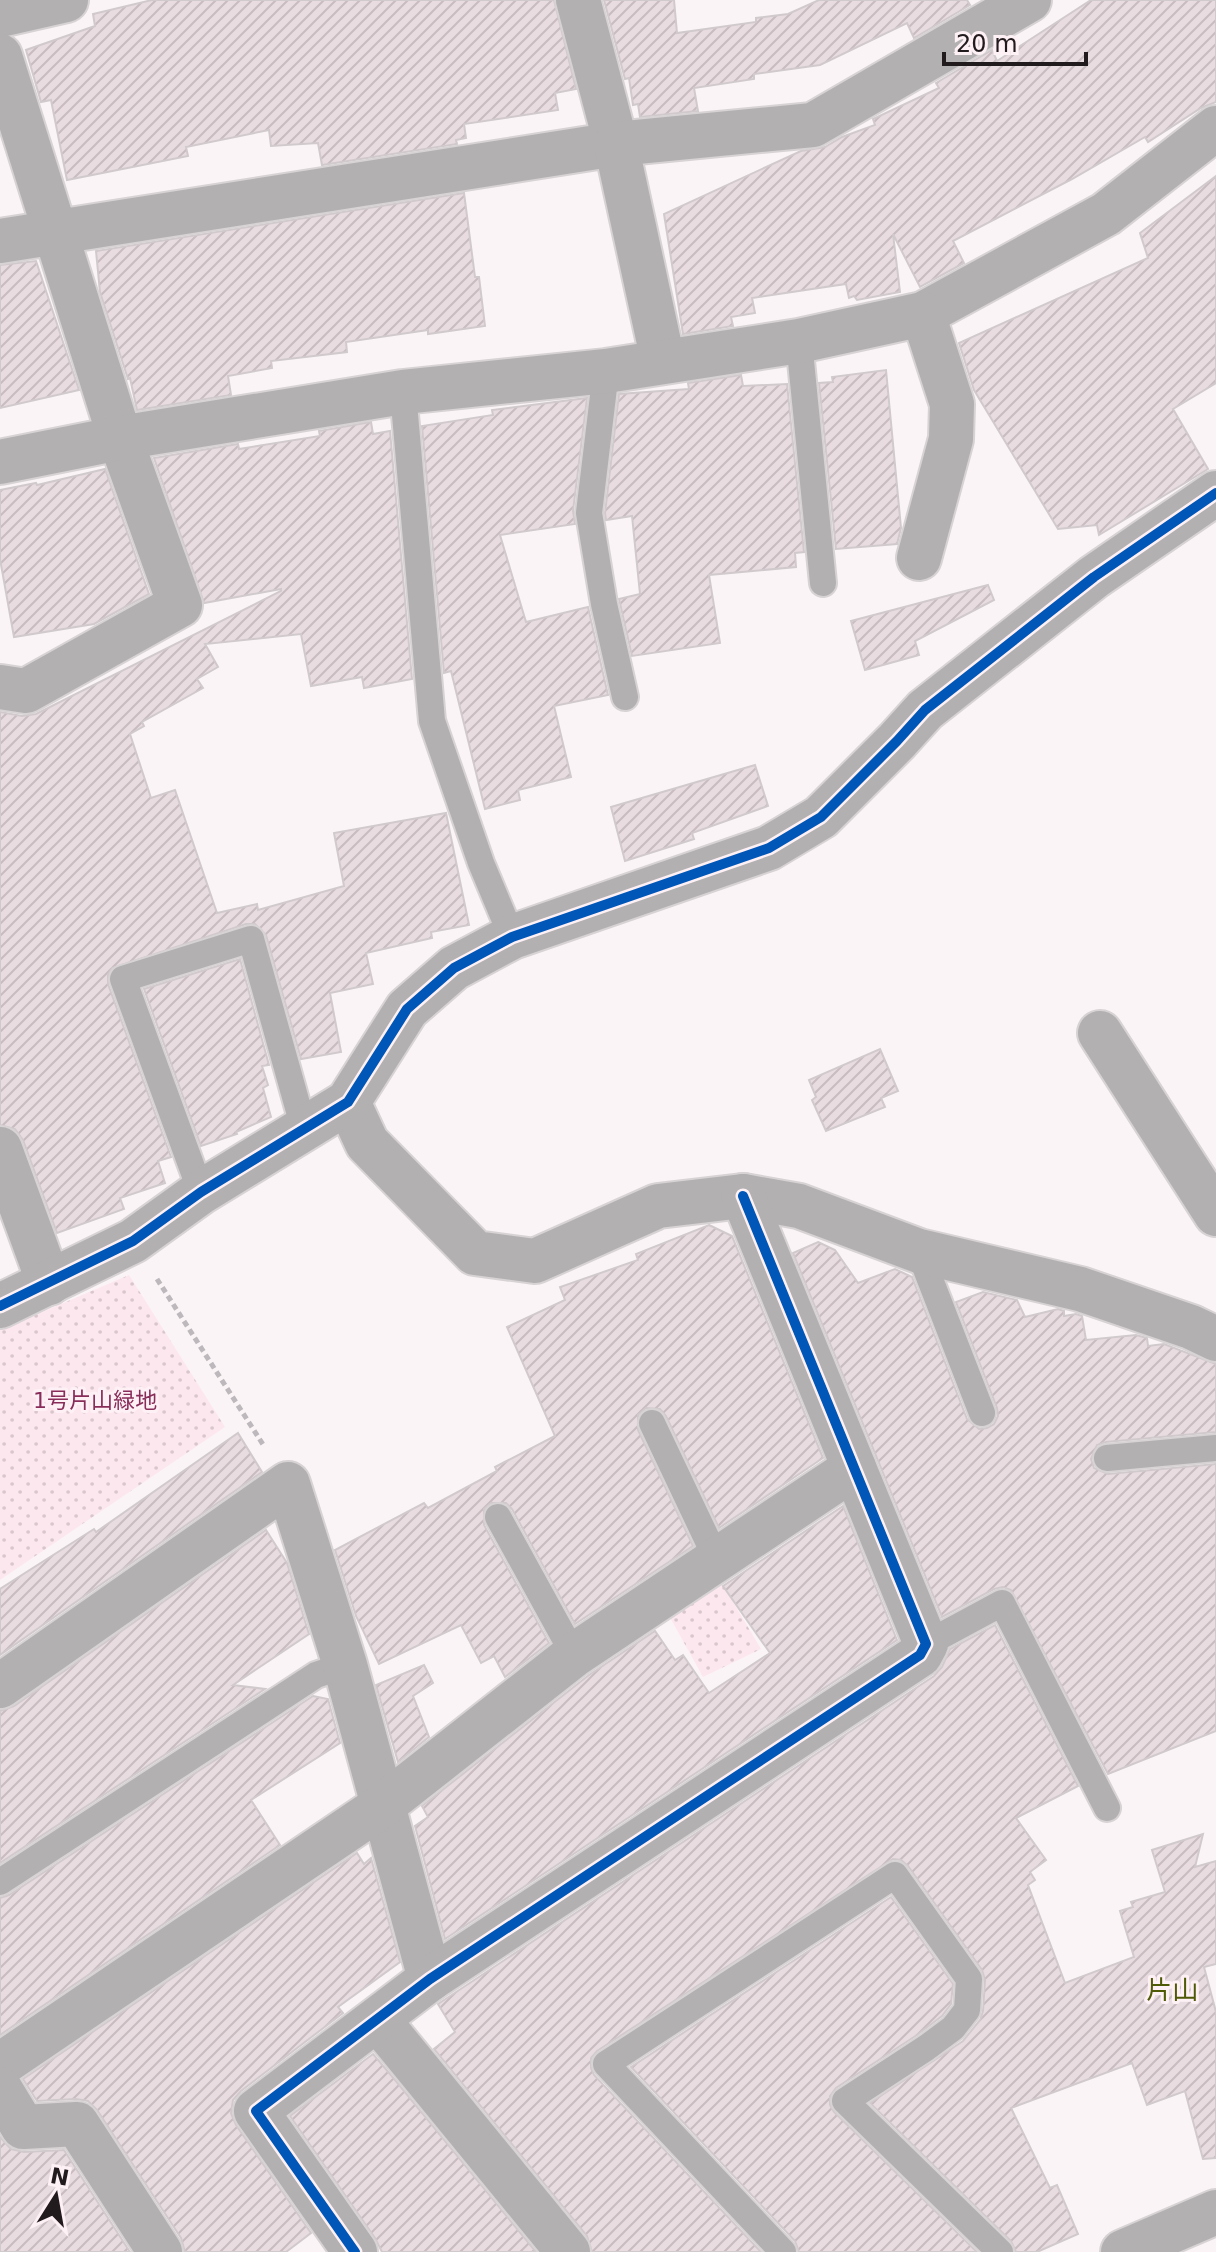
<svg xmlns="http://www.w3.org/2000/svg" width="1216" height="2252" font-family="'DejaVu Sans','Noto Sans JP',sans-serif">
  <defs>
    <pattern id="green-dots" width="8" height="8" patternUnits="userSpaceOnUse" patternTransform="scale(2)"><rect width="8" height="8" fill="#fde7ef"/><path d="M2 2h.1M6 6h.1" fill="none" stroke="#d9c6cc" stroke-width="1.8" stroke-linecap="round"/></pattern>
    <pattern id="building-hatch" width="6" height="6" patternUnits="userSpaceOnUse" patternTransform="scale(2)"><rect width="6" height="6" fill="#e9dce1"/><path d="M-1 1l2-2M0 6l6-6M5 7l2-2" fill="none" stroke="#c8bcc1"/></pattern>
  </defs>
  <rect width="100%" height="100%" fill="#fbf4f7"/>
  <g fill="url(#green-dots)">
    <polygon points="129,1275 225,1427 0,1580 0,1330"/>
    <polygon points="714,1570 761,1649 703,1677 663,1605"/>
  </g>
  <g fill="url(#building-hatch)" stroke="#d1cacd" stroke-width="2">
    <polygon points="152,0 554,0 576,89 555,93 558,110 464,124 466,138 456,140 457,144 322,165 318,143 271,146 269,130 186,147 188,156 67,180 51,100 41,102 26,50 95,26 93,14"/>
    <polygon points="604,0 674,0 677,33 756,22 756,18 788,14 819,0 967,0 970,5 914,38 907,23 820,65 754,74 754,79 694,88 698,111 640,117 638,104 633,105 629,78 625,79"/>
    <polygon points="1091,0 1216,0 1216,102 1201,108 1148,142 1145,137 1072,179 953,241 964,263 920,287 893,234 900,292 857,300 854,296 849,298 846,284 752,298 755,313 731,317 733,326 683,334 664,214 801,151 825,147 842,137 875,125 873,119 939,88 936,83 992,50 997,61"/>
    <polygon points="1216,176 1216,383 1173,409 1208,469 1099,535 1097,525 1058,529 974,390 959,343 1148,258 1140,233"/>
    <polygon points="464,193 475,277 479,277 485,326 428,334 428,330 346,342 347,352 271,361 272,368 228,376 231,395 137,410 130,378 128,379 100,292 96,251"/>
    <polygon points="36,261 79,390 0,408 0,265"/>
    <polygon points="886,370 901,528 897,544 836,549 819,383 833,382 832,377"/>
    <polygon points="741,375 743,386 787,384 804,552 795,553 796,567 709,575 720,643 632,656 619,599 640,594 632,516 606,520 605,513 619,394 689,389 688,383"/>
    <polygon points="587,398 573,511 575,524 500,535 526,622 588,607 608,695 554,706 571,777 518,790 520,800 485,809 451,671 444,673 422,426 493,415 492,410"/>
    <polygon points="371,422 373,434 390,431 412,679 364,688 362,677 311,686 301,634 205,644 218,667 197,679 203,688 142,722 144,726 130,734 151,798 175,790 217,913 257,904 258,910 344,886 334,833 446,813 469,925 431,932 432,938 366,953 373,984 330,993 341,1052 301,1059 266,935 255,924 246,924 112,968 108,975 108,984 171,1157 158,1161 165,1183 120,1198 124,1209 57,1233 23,1140 15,1129 0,1125 0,712 22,716 36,714 281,591 281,589 204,603 154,458 238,444 239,449 320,436 319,431"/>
    <polygon points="105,469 149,594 94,624 14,637 0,559 0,490 36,483 37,485"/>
    <polygon points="988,585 994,600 915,641 919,655 865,670 851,621"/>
    <polygon points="755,765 768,806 692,833 694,839 625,861 611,807"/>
    <polygon points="240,959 269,1065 262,1066 268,1085 263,1088 271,1117 236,1132 237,1134 201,1146 144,989"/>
    <polygon points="880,1049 898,1091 881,1098 885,1107 826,1131 812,1100 816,1097 809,1080"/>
    <polygon points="709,1225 732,1236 823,1458 719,1528 666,1416 660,1409 646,1408 638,1415 638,1430 693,1546 575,1624 512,1509 506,1503 491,1503 484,1509 484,1525 549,1643 505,1677 494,1656 481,1663 461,1625 379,1664 356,1616 335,1550 424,1503 428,1508 497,1471 495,1467 555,1436 507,1327 565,1300 560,1287 638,1260 636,1254"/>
    <polygon points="818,1242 835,1250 858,1283 895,1269 912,1277 967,1419 979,1429 987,1428 994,1424 998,1416 997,1408 956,1302 983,1292 1017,1300 1025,1317 1058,1309 1064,1311 1064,1316 1076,1314 1082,1316 1086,1340 1136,1335 1147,1338 1148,1346 1164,1344 1216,1364 1216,1432 1106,1442 1097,1445 1091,1459 1094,1468 1108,1474 1216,1464 1216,1731 1108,1774 1011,1590 1003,1587 994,1589 942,1617 793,1253"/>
    <polygon points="238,1433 262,1472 0,1655 0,1589 94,1529 96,1532"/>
    <polygon points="843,1506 897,1640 445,1939 415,1826 428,1817 422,1806 589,1675 655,1631 675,1660 683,1655 709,1693 770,1653 723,1586"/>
    <polygon points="266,1530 287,1563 309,1634 233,1685 265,1689 0,1863 0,1711 14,1706"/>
    <polygon points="995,1625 1078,1786 1016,1818 1046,1860 1030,1872 1035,1880 1028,1885 1065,1983 1134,1957 1120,1911 1133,1907 1131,1902 1165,1892 1152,1850 1203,1834 1195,1867 1216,1861 1216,1964 1204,1967 1216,2012 1216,2158 1203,2159 1185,2091 1147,2105 1132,2063 1011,2108 1050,2188 1057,2185 1078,2234 1037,2252 1016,2252 1011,2241 870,2103 963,2041 980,2020 983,2011 985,1980 982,1970 908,1866 901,1860 893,1859 597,2051 591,2058 591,2068 594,2075 761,2252 592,2252 587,2236 434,2049 455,2032 438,2004 934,1676 942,1667 950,1649"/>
    <polygon points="424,1665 433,1683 413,1696 429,1737 398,1762 376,1685"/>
    <polygon points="313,1696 328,1699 340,1743 251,1800 280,1845 0,2035 0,1898 9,1895"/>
    <polygon points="357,1853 364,1864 371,1858 400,1962 338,2007 343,2013 241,2091 233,2100 231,2113 236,2125 311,2233 286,2252 185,2252 181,2238 97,2110 88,2101 76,2099 37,2101 23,2079"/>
    <polygon points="891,1897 953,1984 951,2004 942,2016 917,2035 836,2088 830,2096 830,2105 834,2112 977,2252 799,2252 795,2241 631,2067"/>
    <polygon points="373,2054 395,2080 536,2252 382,2252 375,2238 290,2116"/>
    <polygon points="0,2137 11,2149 24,2152 64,2150 130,2252 0,2252"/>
  </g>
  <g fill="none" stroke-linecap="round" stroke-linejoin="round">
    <defs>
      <g id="service">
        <polyline points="799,341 823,583"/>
        <polyline points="606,371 589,513 604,604 625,697"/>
        <polyline points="403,392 432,721 481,863 512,937"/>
        <polyline points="201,1192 123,979 251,939 304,1129"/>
        <polyline points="919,1251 982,1413"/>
        <polyline points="652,1423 717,1560"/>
        <polyline points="1107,1458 1216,1448"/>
        <polyline points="498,1517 574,1655"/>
        <polyline points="926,1644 1002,1603 1107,1808"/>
        <polyline points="0,1882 316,1675 345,1665"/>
        <polyline points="783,2252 606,2064 895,1875 969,1979 967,2010 953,2028 926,2048 845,2101 1000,2252"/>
      </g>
      <g id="minor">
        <polyline points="0,15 66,0"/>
        <polyline points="0,56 120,438 180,605 26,691 0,687"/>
        <polyline points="0,241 616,144 578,0"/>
        <polyline points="663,361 616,144 813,125 1029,0"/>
        <polyline points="0,462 120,438 403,392 606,371 799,341 923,314 1106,214 1216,128"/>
        <polyline points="919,558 951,439 952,404 923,314"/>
        <polyline points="1100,1033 1216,1214"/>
        <polyline points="348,1102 367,1143 475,1253 535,1261 658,1206 743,1196 799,1206 919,1251 1080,1289 1191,1327 1216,1339"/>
        <polyline points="0,1149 49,1283"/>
        <polyline points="0,1306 133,1241 201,1192 348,1102 407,1009 454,968 512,937 769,848 821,817 897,741 925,710 1094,577 1216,493"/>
        <polyline points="0,1686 288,1484 345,1665 430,1979"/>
        <polyline points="378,2020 568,2252"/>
        <polyline points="0,2065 382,1806 574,1655 854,1468"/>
        <polyline points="0,2089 23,2127 77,2124 160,2252"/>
        <polyline points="355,2252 256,2111 430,1979 920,1655 926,1644 743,1196"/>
      </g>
      <polyline id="tertiary" points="1123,2252 1216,2212"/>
    </defs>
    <use href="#service" stroke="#d7d2d4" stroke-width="30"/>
    <use href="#minor" stroke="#d7d2d4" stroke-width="48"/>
    <use href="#tertiary" stroke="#d7d2d4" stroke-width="48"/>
    <polyline stroke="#bcb8bb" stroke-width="5" stroke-dasharray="6 4" stroke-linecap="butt" points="157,1279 264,1446"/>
    <use href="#service" stroke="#b2b0b0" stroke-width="26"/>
    <use href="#minor" stroke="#b2b0b0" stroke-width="44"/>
    <use href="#tertiary" stroke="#b2b0b0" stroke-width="44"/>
    <defs>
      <g id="cycleway">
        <polyline points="0,1306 133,1241 201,1192 348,1102 407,1009 454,968 512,937 769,848 821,817 897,741 925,710 1094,577 1216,493"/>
        <polyline points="355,2252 256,2111 430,1979 920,1655 926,1644 743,1196"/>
      </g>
    </defs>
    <use href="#cycleway" stroke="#fef1f6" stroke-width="15"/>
    <use href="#cycleway" stroke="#0057b8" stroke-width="10"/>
  </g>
  <g text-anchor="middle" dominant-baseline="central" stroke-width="6" stroke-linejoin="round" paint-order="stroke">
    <g font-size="22" fill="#882c59" stroke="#fef1f6">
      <text x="95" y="1400">1号片山緑地</text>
    </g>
    <g font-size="26" fill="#4f5a07" stroke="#fef1f6">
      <text x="1172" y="1990">片山</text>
    </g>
  </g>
  <g transform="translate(56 2196) rotate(11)" stroke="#fef1f6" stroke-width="6" paint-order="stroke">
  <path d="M0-6L14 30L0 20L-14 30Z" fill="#211b1d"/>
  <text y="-12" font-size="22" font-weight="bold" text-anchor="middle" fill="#211b1d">N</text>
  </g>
  <path d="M944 52v12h142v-12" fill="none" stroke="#211b1d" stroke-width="4"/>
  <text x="956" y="52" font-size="24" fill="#211b1d" stroke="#fef1f6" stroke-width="6" paint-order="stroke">20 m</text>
</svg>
